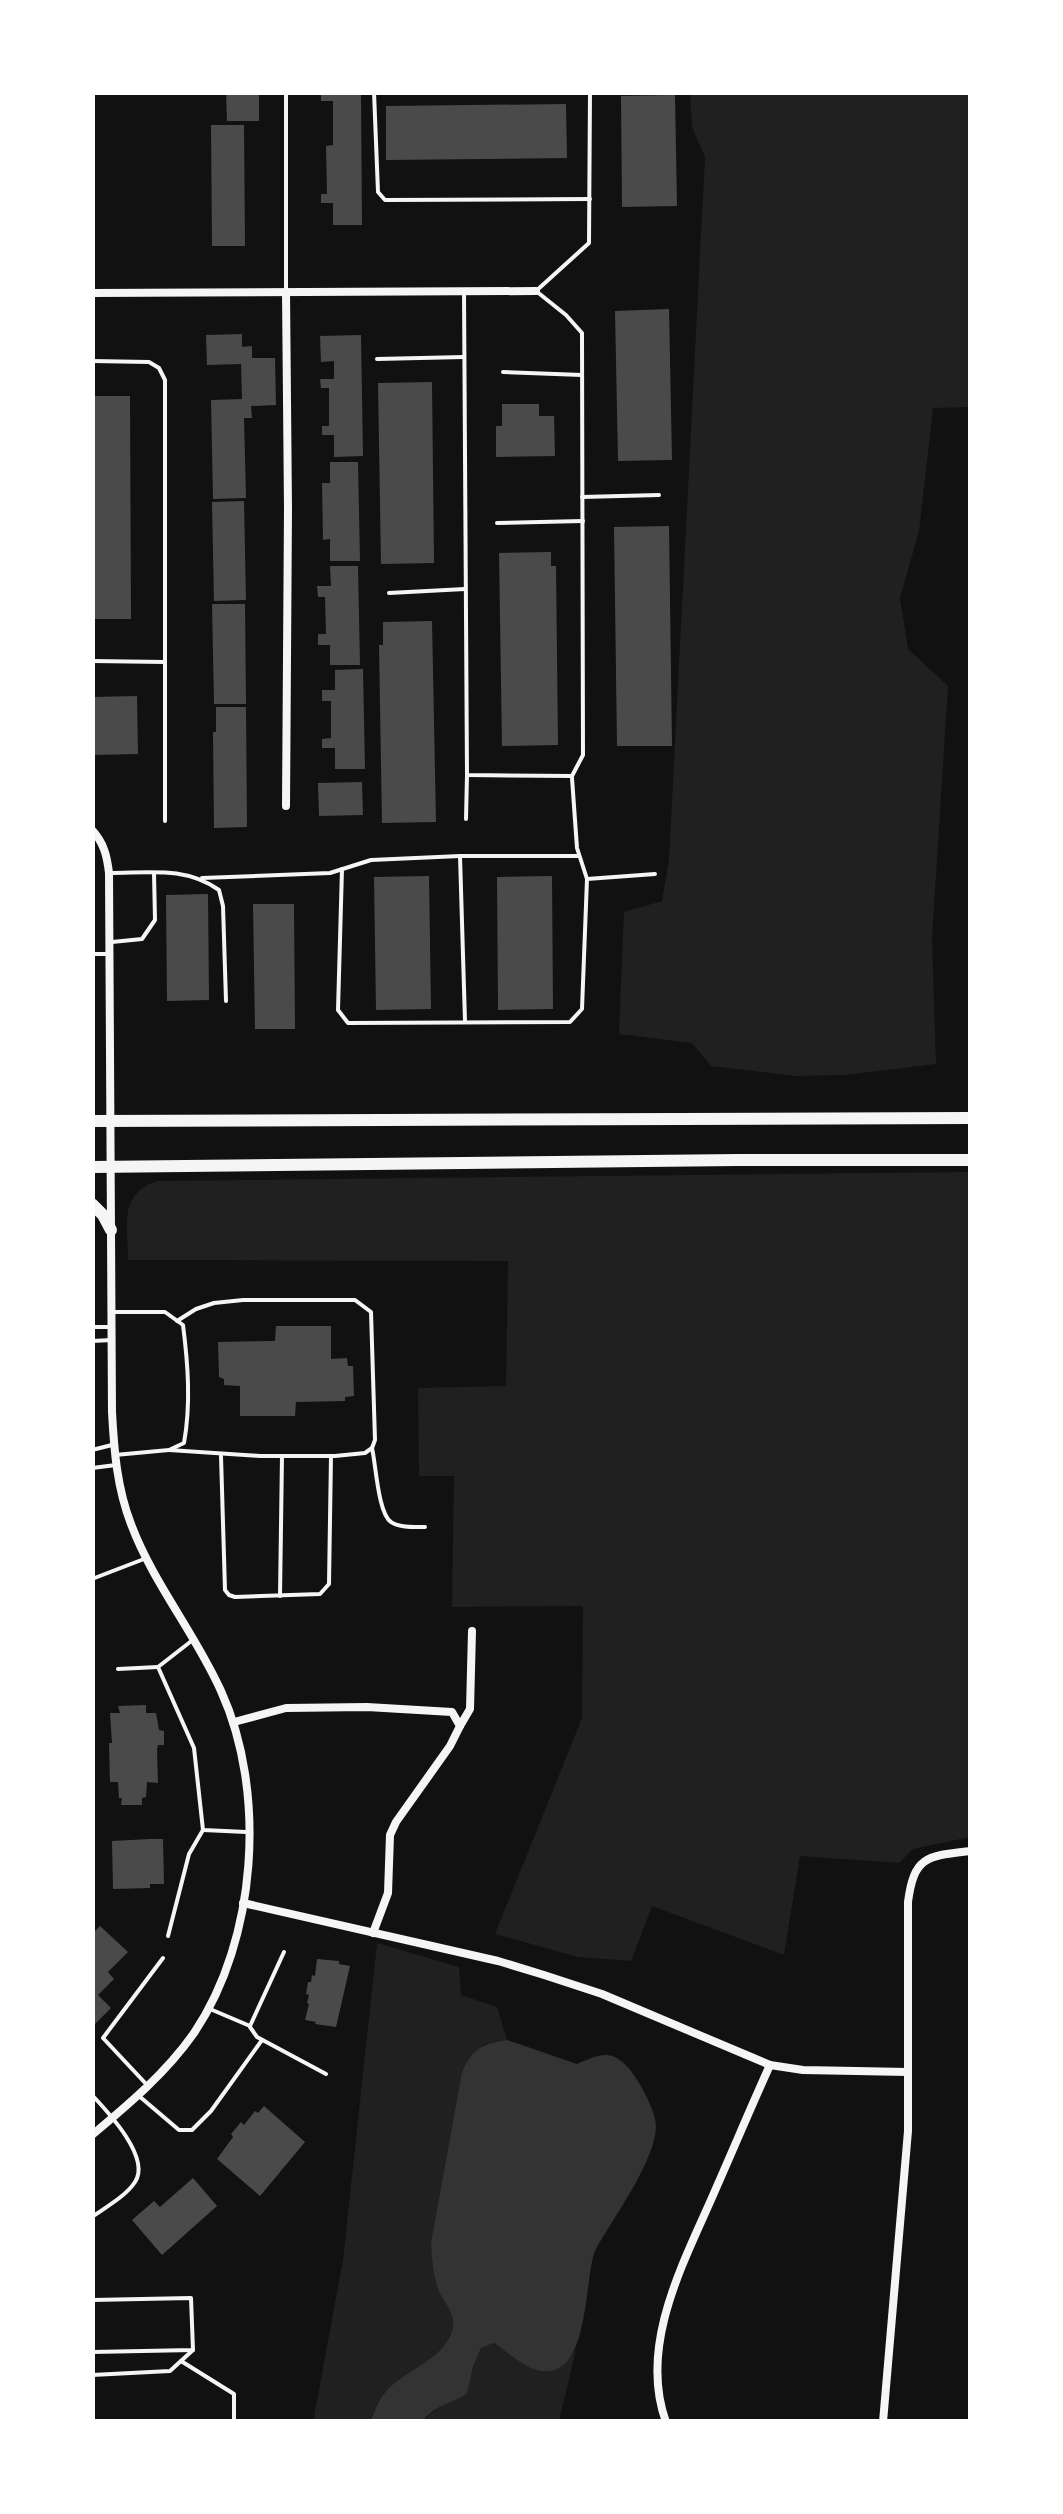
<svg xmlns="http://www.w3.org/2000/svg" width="1063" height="2514" font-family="Helvetica,sans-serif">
  <rect width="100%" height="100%" fill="#111"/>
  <g fill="#202020">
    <polygon points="690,93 970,93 970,407 933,408 919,531 900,598 908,649 948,686 932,938 936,1064 845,1075 795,1076 711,1066 692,1043 619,1034 624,912 662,901 669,860 705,157 692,127"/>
    <path d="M970 1172V1837L913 1849 899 1863 800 1856 784 1955 652 1906 631 1961 578 1957 495 1934 582 1718 583 1606 452 1607 454 1476H419L418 1388 506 1386 508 1261 128 1260C128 1226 118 1194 157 1181Z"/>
    <path d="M377 1943 459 1967 461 1995 497 2007 507 2040 485 2044 439 2290C445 2301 455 2314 453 2327 448 2356 409 2369 390 2387 381 2395 374 2410 371 2421L313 2422 343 2260Z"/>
    <path d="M495 2343 509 2353 561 2367 576 2350 559 2421 423 2422C434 2406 450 2404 467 2394L473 2367 482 2347Z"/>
  </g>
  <path fill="#333" d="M507 2040 577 2064C601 2054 612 2048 631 2071 641 2084 651 2103 655 2119 662 2146 625 2201 611 2224 605 2234 596 2246 593 2257 586 2286 586 2349 562 2366 537 2383 513 2355 494 2343L481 2348 473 2367 467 2394C450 2404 434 2406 423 2421H371C374 2410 381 2395 390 2387 409 2369 448 2356 453 2327 455 2313 444 2303 439 2291 433 2276 432 2259 431 2243L462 2072C473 2048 482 2044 507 2040Z"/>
  <g fill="#4a4a4a">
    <polygon points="226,92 259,92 259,121 227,121"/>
    <polygon points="361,92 362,225 333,225 333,203 321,203 321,194 327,194 326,146 333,145 333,101 321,101 321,93"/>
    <polygon points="675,95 677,206 622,207 621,96"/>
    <polygon points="566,104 567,158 386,160 386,106"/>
    <polygon points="211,125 244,125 245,246 212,246"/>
    <polygon points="669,309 672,460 618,461 615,311"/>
    <polygon points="242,334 242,347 252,346 252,358 275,358 276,405 251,406 252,418 244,418 246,498 213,499 211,400 242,399 241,364 207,365 206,335"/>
    <polygon points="361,335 363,456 334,457 334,435 322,435 322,426 329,426 329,388 321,388 320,379 334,379 334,361 321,362 320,336"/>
    <polygon points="432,382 434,563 381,564 378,383"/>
    <polygon points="92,396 130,396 131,619 92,619"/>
    <polygon points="502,404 539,404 539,416 554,416 555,456 496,457 496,426 502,426"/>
    <polygon points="330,462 358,462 360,561 330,561 330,539 323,540 322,483 330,483"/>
    <polygon points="244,501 246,600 214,601 212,502"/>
    <polygon points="669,526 672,746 617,746 614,527"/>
    <polygon points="551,552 551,566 556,566 558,745 502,746 499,553"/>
    <polygon points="330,566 358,566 360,665 330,665 330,645 318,645 318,634 326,634 325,597 318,597 317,586 331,586"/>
    <polygon points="212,604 245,604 246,704 214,704"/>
    <polygon points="432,621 436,822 382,823 379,645 383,645 383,622"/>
    <polygon points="363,669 365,769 335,769 335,748 322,748 322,739 331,738 331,701 322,701 322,690 335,690 335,670"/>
    <polygon points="137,696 138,754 92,755 92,697"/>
    <polygon points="216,707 246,707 247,827 214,828 213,732 216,732"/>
    <polygon points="362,782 363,815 319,816 318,783"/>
    <polygon points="429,876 431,1009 376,1010 374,877"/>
    <polygon points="552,876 553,1009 498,1010 497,877"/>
    <polygon points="208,894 209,1000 167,1001 166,895"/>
    <polygon points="253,904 294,904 295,1029 255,1029"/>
    <polygon points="276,1326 331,1326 331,1359 347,1358 348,1366 353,1366 354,1396 345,1397 345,1401 296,1402 295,1416 240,1416 240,1386 224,1385 224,1379 219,1377 218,1342 275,1341"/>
    <polygon points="146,1705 146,1713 156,1713 159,1730 164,1731 164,1745 158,1745 157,1750 158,1783 147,1782 146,1797 142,1798 142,1805 121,1805 122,1798 119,1798 118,1782 110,1782 109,1743 112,1743 110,1713 120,1713 118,1706"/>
    <polygon points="150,1839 163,1839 164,1884 150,1884 150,1888 113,1889 112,1841"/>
    <polygon points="100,1926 128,1952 108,1972 114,1979 98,1995 111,2008 92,2027 92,1934"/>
    <polygon points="317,1959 339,1961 339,1964 350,1966 336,2027 315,2024 316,2022 305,2020 309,2004 307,2003 309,1995 306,1994 308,1982 311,1982 312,1975 315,1976"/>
    <polygon points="264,2106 305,2142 260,2196 217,2159 233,2137 231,2134 241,2122 244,2125 255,2111 258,2113"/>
    <polygon points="193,2178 217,2206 162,2255 132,2220 154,2201 160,2207"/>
  </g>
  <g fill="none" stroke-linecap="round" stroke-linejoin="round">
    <g stroke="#f5f5f5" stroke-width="4">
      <polyline points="374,92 378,192 385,200 590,199"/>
      <polyline points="286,292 286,92"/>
      <polyline points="464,292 467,775 572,776 583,755 582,333 566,315 536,291 589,243 590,92"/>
      <polyline points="377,359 464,357"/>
      <polyline points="92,361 149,362 159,368 165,380 165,821"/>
      <polyline points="503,372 582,375"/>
      <polyline points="582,497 659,495"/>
      <polyline points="497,523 583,521"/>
      <polyline points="389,593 465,589"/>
      <polyline points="92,661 165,662"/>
      <polyline points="466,819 467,775"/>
      <polyline points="460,856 465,1021"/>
      <polyline points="342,869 338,1010 348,1023 570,1022 582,1009 587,879 577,848 572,778"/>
      <path d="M109 873C149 873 185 866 219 890L223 906 226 1001"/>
      <polyline points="202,878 330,873 371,860 460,856 579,856"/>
      <polyline points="587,879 655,874"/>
      <polyline points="112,942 142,939 155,920 154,873"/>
      <polyline points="92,954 109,954"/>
      <path d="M111 1312H165L183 1325C188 1364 191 1404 184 1443L169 1450 115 1455"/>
      <polyline points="92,1327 111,1327"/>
      <polyline points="92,1341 112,1340"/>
      <path d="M372 1448C376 1465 378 1513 391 1522 399 1528 415 1527 425 1527"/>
      <polyline points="92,1450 112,1445"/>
      <polyline points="169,1450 260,1456 335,1456 365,1453 372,1448 375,1440 371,1312 355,1300 243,1300 214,1303 196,1309 177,1321"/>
      <polyline points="221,1456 225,1590 229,1595 235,1597 320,1594 329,1584 331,1456"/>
      <polyline points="92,1468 116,1465"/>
      <polyline points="92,1579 144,1559"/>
      <polyline points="280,1596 282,1456"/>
      <polyline points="194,1639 158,1667 194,1748 203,1830 246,1832"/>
      <polyline points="118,1669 158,1667"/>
      <polyline points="168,1936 189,1854 203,1830"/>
      <polyline points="210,2009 250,2026 284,1952"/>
      <polyline points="250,2027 257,2037 326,2074"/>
      <polyline points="148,2086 103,2038 163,1958"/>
      <path d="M92 2095C109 2113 151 2158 135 2182 126 2196 106 2207 92 2217"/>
      <polyline points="139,2096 179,2130 192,2130 211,2111 262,2040"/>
      <polyline points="92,2300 191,2298 193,2350 92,2352"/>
      <polyline points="181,2361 234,2394 234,2422"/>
      <polyline points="92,2375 170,2371 193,2350"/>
    </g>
    <g stroke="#f5f5f5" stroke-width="8">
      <polyline points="92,293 536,291"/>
      <polyline points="286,806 288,509 286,292"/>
      <path d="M92 830C104 843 107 856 109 873L112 1412C114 1450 117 1488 131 1524 153 1583 195 1633 221 1691 267 1792 257 1940 194 2033 166 2073 129 2104 92 2135"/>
      <polyline points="234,1722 286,1708 367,1707 452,1712 460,1726 450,1746 396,1822 390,1835 388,1893 373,1933"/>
      <polyline points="460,1726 470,1709 472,1631"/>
      <polyline points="243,1903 498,1961 544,1975 602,1994 770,2065 803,2070 908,2072"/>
      <path d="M666 2422C638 2345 684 2262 714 2193 733 2150 751 2107 770 2065"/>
      <path d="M883 2422 908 2131V1902C914 1856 927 1856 970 1851"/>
    </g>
    <g stroke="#f5f5f5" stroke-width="12">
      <polyline points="92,1121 970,1118"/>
      <polyline points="92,1167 738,1160 970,1160"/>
      <polyline points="92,1204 103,1215 111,1230"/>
    </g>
  </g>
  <rect width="1063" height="2514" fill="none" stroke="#ffffff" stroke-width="190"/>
</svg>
